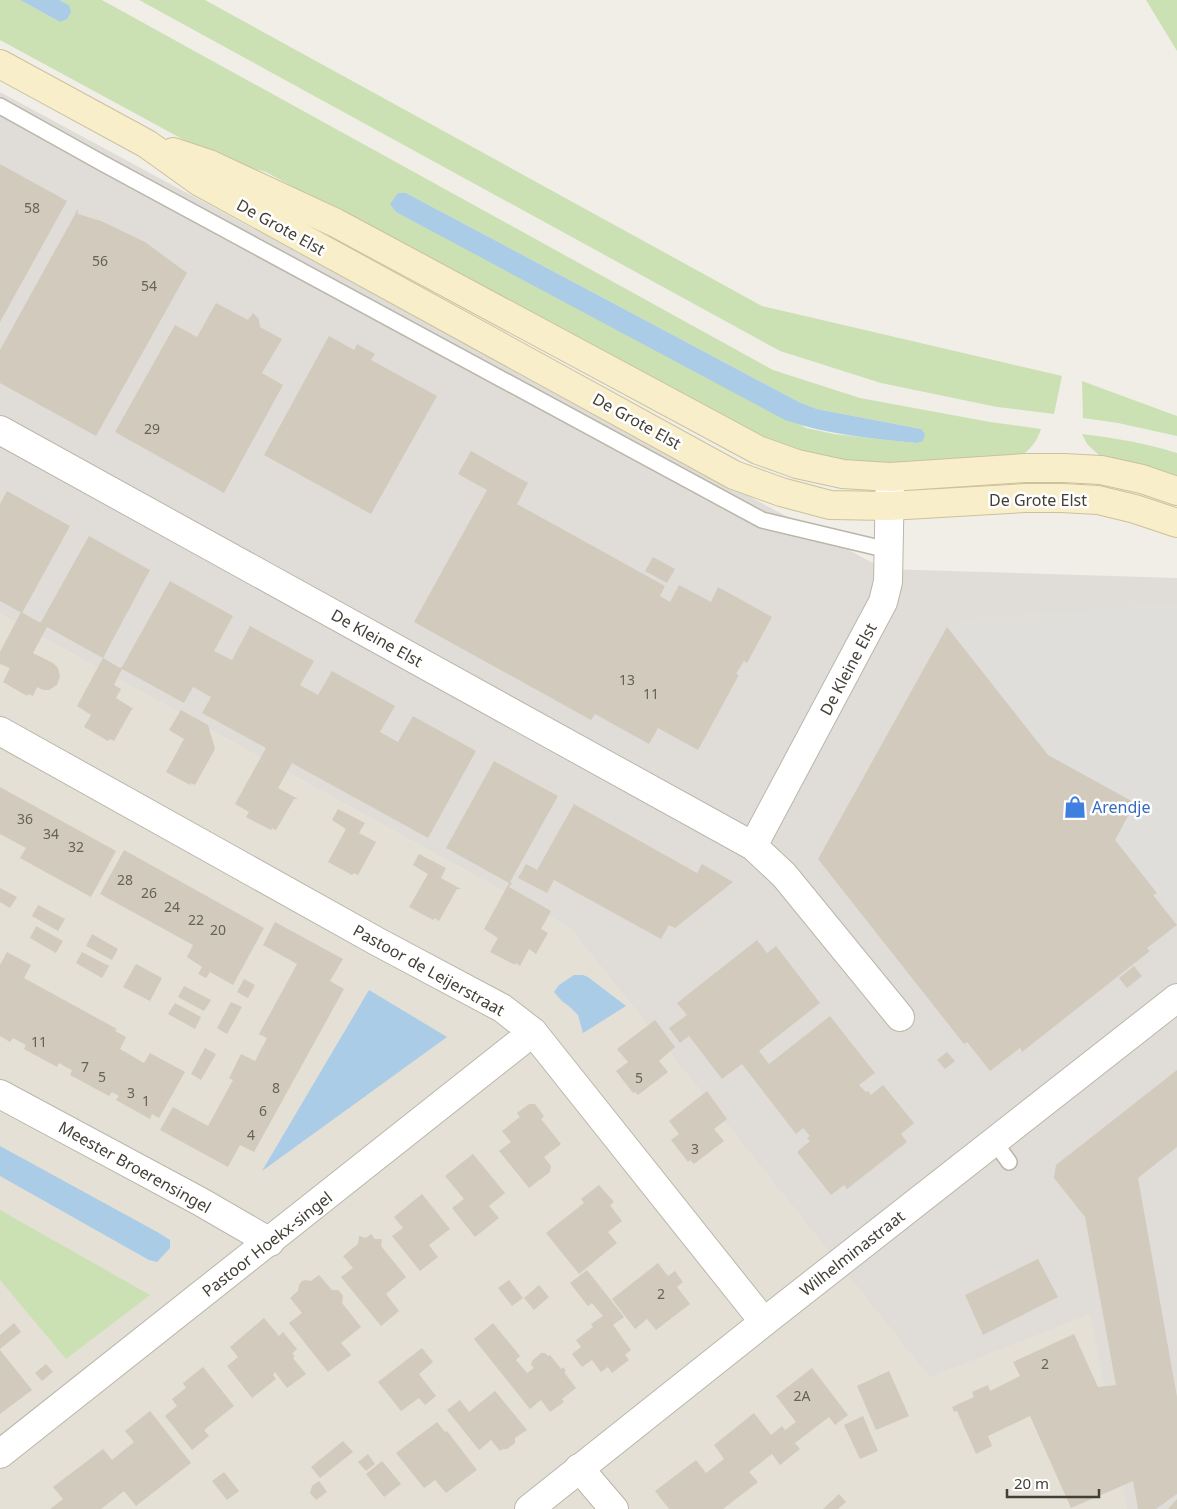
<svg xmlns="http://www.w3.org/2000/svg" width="1177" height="1509" font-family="'Noto Sans',sans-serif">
  <rect width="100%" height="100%" fill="#f1eee7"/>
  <polygon fill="#e4e0d5" points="0,614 570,928 831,1253 1090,1313 1127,1509 0,1509"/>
  <polygon fill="#e0ddd8" points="0,92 884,569 1177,578 1177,1509 1127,1509 1090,1314 930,1377 570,928 0,614"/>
  <g fill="#cbe1b4" fill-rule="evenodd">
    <path d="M0 0H20L60 22 69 5 59 0H102L773 370 860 398 990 422 1041 429C1037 441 1032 448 1021 456L842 466 749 436 266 172 219 159 0 40ZM406 193 799 402 817 409 921 429 916 443 834 434 806 428Z"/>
    <polygon points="139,0 205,0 762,306 1062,376 1054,414 997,407 881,383 780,351"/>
    <polygon points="1146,0 1177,0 1177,51"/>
    <polygon points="1082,381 1177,416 1177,436 1118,423 1083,418"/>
    <path d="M1082 434C1115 438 1146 443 1177 453V478L1099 455 1087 444Z"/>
    <polygon points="0,1210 150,1295 66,1359 0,1280"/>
  </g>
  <polygon fill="#e0dedb" points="1177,603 1177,918 949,628 961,619"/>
  <g fill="#aacce7">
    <polygon points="20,0 59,0 69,5 71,12 67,19 60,22"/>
    <path d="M398 193H406L799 402 817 409 921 429 925 434 923 441 916 443C871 438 828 435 785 420L396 212 390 204Z"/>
    <polygon points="574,975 583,975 588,977 626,1006 583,1033 578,1015 570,1007 562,1001 554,992 559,985"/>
    <polygon points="369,990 447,1037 262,1171"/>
    <polygon points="0,1146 159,1233 170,1240 170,1248 157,1262 149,1260 0,1176"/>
  </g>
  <g fill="#d1cabd">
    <polygon points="0,164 67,201 0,322"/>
    <polygon points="78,209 78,214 101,221 145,242 187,273 96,436 0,383 0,350"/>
    <polygon points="216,303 248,320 253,313 259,319 260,327 282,339 262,373 283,385 224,493 115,432 175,325 197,337"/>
    <polygon points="329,336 354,350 357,344 375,354 371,360 437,396 371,514 264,455"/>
    <polygon points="471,451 528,483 517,504 665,586 660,596 670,602 679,585 711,602 718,587 772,617 747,663 744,661 736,674 739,675 698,750 658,728 649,744 595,714 591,720 414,622 487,490 458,474"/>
    <polygon points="7,491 70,526 22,613 0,601 0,504"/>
    <polygon points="89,536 150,570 103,658 120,668 122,667 170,581 233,616 214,651 232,660 250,626 314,661 300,685 318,695 332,671 395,706 380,732 398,742 413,716 476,751 428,838 292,763 278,788 298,799 294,799 276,830 272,828 271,830 246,817 249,812 235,804 266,748 202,713 211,697 193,687 184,703 122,669 114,685 121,689 116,698 135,710 132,709 114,741 110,739 108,741 84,727 91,715 77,706 103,658 47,627 33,653 53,663 58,668 60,676 57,685 49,690 43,690 37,687 33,696 28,694 27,696 3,682 10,668 0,664 0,652 21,612 39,622 41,622"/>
    <polygon points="653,557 675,569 667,583 645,571"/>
    <polygon points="947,627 1048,755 1135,803 1115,840 1157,893 1153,895 1177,925 1147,948 1150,951 1022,1052 1020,1048 990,1071 967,1042 964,1044 818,859"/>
    <polygon points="181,710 208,725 215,749 195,785 191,783 190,785 166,772 184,739 169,730"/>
    <polygon points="494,761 558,796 510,882 513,884 511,884 509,887 551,911 541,929 548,933 536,954 529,949 520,966 516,963 515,965 490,952 498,938 484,929 509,883 446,848"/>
    <polygon points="0,787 116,851 91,897 20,858 26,848 0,834"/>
    <polygon points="574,804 697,873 702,864 733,882 675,928 669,925 661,939 554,880 547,893 518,878 526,864 537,870"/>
    <polygon points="338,809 365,823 359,833 376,842 358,875 354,873 352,875 328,862 346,829 332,820"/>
    <polygon points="124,850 264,928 233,985 210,972 206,978 198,974 202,967 187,957 193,945 100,894"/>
    <polygon points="419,854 446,868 441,878 461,889 457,889 439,921 435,918 433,920 409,907 428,874 413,865"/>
    <polygon points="0,888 17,897 10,908 0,902"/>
    <polygon points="38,905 65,919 58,931 32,916"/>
    <polygon points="275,922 343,959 330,981 344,989 254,1152 240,1145 228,1167 160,1130 173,1107 208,1126 233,1080 229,1078 241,1054 255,1061 267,1038 259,1034 297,964 263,945"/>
    <polygon points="36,926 63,941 56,953 30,938"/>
    <polygon points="92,934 118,949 112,960 86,946"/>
    <polygon points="757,940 767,953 776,946 820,1003 759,1051 769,1064 830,1016 875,1073 859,1085 866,1092 868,1091 871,1095 883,1085 914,1123 901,1134 907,1142 847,1189 844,1185 831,1195 797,1152 810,1141 807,1138 810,1136 803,1128 796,1134 742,1064 722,1079 689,1036 680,1043 669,1028 687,1015 677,1003"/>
    <polygon points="7,952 31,965 24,978 117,1029 115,1031 126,1037 120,1049 144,1063 150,1053 185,1072 159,1118 152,1114 150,1119 116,1100 119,1096 112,1092 109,1096 70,1075 72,1070 66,1067 59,1063 57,1067 24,1049 26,1045 13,1038 10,1042 0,1036 0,965"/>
    <polygon points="82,952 109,966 102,978 76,963"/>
    <polygon points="136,964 162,978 150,1001 123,987"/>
    <polygon points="1134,966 1142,976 1127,988 1119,978"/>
    <polygon points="244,979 255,985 248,998 237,992"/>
    <polygon points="184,986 211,1000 204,1011 178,997"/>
    <polygon points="231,1002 242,1007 227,1034 217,1028"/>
    <polygon points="175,1003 201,1017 195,1029 168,1014"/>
    <polygon points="655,1020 675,1047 659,1061 668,1072 638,1095 635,1092 633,1093 616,1071 628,1062 617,1049"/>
    <polygon points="205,1048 216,1054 201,1080 191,1074"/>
    <polygon points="947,1052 955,1061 945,1069 937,1060"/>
    <polygon points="1177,1070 1177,1147 1138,1178 1177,1397 1177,1494 1156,1509 1138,1509 1133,1481 1071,1508 1030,1416 988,1436 992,1446 976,1454 957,1411 954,1412 952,1407 974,1397 972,1392 988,1385 990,1391 1020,1376 1013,1362 1074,1334 1098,1387 1116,1385 1085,1217 1054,1178 1056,1165"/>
    <polygon points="707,1091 727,1119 714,1129 724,1141 694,1164 690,1160 688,1162 671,1140 679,1134 669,1121"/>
    <polygon points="529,1104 535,1104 544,1116 541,1119 561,1144 544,1157 551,1166 550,1172 529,1188 499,1151 511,1142 502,1131 520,1117 517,1113"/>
    <polygon points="473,1154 505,1193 489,1206 499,1218 475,1237 452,1208 464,1199 445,1176"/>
    <polygon points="599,1185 614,1202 610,1205 622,1221 608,1232 617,1243 579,1274 546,1233 584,1203 581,1199"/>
    <polygon points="422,1194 450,1229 429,1245 438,1257 420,1271 392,1236 403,1228 394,1217"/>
    <polygon points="371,1234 375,1239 382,1239 381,1246 406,1277 386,1294 399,1311 381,1326 341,1277 353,1268 343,1256 358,1244 359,1236 366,1238"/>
    <polygon points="1038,1259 1058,1297 983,1335 965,1295"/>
    <polygon points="658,1263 668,1276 675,1271 683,1282 677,1287 690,1304 656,1330 647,1319 635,1329 612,1299"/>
    <polygon points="587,1270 624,1317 613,1325 631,1350 625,1355 629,1360 612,1373 608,1367 601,1372 592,1360 582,1367 572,1354 581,1347 576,1340 593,1327 591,1324 603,1316 592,1303 588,1306 570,1283"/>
    <polygon points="319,1275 332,1290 338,1290 341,1293 343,1296 342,1303 361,1327 341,1343 351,1355 328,1372 289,1323 302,1313 290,1298 298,1291 299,1285 302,1281 306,1280 311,1281"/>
    <polygon points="509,1280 523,1298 512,1306 498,1288"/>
    <polygon points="539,1285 549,1297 534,1310 524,1298"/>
    <polygon points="264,1318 279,1336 283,1332 297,1349 292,1354 295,1356 293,1358 306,1374 287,1388 275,1372 273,1375 276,1379 252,1398 227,1366 238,1357 230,1347"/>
    <polygon points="14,1323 21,1332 0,1349 0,1335"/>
    <polygon points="493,1323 520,1356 516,1360 527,1373 534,1368 531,1365 532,1361 541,1353 545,1353 548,1356 550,1355 561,1369 563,1367 566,1371 564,1372 576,1388 562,1399 564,1402 550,1412 541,1400 530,1409 474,1339"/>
    <polygon points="422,1348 433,1362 419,1374 436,1396 425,1405 419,1398 401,1411 378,1382"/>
    <polygon points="0,1350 32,1390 0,1414"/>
    <polygon points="46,1364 53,1372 42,1381 35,1373"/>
    <polygon points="203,1367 234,1406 204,1430 209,1436 192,1450 165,1416 177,1406 172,1399 186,1388 183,1383"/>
    <polygon points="812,1368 848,1415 835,1425 829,1417 795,1443 800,1449 780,1465 772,1454 749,1472 758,1482 723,1509 669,1509 655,1491 696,1460 706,1473 724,1459 714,1445 754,1413 771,1435 782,1426 785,1430 796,1422 776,1396"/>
    <polygon points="889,1371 909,1416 876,1430 857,1386"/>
    <polygon points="495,1391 527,1430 515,1438 515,1443 507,1449 503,1449 500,1451 491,1440 479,1450 447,1410 460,1400 469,1412"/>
    <polygon points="150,1411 191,1463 136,1506 124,1491 101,1509 50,1509 63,1499 53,1487 103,1449 112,1460 134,1442 125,1431"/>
    <polygon points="863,1416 878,1451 860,1459 844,1425"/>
    <polygon points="437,1422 445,1432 447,1431 477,1470 446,1493 435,1480 424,1488 396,1453"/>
    <polygon points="343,1441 353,1452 320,1478 311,1467"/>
    <polygon points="368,1454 375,1464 366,1471 358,1462"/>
    <polygon points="382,1461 401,1484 384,1497 366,1474"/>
    <polygon points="224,1472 239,1491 227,1500 212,1481"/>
    <polygon points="319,1481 327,1492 316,1500 310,1493 312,1486"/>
    <polygon points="839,1494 846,1502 838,1509 823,1509"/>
    <polygon points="1177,1499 1177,1509 1168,1509"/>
  </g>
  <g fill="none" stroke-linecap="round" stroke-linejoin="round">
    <defs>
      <g id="lane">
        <polyline points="0,106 104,164 762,520 888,550"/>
        <polyline points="994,1141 1009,1162"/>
      </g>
      <g id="street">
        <polyline points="0,430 753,846 784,875 900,1017"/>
        <polyline points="0,731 378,942 502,1008 533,1032 764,1322"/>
        <polyline points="753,846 883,602 888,582 890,477"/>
        <polyline points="0,1094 201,1202 270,1242"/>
        <polyline points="0,1454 533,1032"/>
        <polyline points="579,1468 614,1509"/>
        <polyline points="529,1509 764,1322 1177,998"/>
      </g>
      <g id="secondary">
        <polyline points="0,64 147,144 200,182 734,475 781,492 830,505 889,506 1025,498 1062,498 1098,500 1135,509 1177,523"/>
        <polyline points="173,152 209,164 336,223 758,450 797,464 843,474 890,477 1025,468 1064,468 1101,470 1142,479 1177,491"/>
      </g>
    </defs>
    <use href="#lane" stroke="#bbb6aa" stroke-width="18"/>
    <use href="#street" stroke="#bbb6aa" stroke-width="30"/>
    <use href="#secondary" stroke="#cbc19b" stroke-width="30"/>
    <use href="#lane" stroke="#fff" stroke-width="15"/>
    <use href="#street" stroke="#fff" stroke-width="28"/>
    <use href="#secondary" stroke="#f8eeca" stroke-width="28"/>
  </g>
  <defs>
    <symbol id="shop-bare" viewBox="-9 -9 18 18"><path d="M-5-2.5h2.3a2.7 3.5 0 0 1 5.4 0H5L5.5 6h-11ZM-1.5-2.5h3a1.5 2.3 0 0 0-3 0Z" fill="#3f7fe0" stroke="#fff" stroke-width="2.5" paint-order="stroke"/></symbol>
  </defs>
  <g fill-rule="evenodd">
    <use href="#shop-bare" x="1059" y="791" width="32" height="32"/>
  </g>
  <g text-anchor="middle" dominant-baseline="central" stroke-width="5" stroke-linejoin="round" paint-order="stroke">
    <g font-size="14" fill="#666258">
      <text x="32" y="207">58</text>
      <text x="100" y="260">56</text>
      <text x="149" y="285">54</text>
      <text x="152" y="428">29</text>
      <text x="627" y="679">13</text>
      <text x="651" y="693">11</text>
      <text x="25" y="818">36</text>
      <text x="51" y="833">34</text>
      <text x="76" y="846">32</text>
      <text x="125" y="879">28</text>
      <text x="149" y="892">26</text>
      <text x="172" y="906">24</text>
      <text x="196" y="919">22</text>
      <text x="218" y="929">20</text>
      <text x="39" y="1041">11</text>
      <text x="85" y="1066">7</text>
      <text x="102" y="1076">5</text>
      <text x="639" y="1077">5</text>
      <text x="276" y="1087">8</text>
      <text x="131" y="1092">3</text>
      <text x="146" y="1100">1</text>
      <text x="263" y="1110">6</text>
      <text x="251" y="1134">4</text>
      <text x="695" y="1148">3</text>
      <text x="661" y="1293">2</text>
      <text x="1045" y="1363">2</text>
      <text x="802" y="1395">2A</text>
    </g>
    <g font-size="16" fill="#433f36" stroke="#fff">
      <text transform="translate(281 227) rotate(29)">De Grote Elst</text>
      <text transform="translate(637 421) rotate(29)">De Grote Elst</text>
      <text x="1038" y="500">De Grote Elst</text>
      <text transform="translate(377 638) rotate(29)">De Kleine Elst</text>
      <text transform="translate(848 669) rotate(-62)">De Kleine Elst</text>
      <text transform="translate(429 970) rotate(29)">Pastoor de Leijerstraat</text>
      <text transform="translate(135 1167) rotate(29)">Meester Broerensingel</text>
      <text transform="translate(267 1244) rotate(-38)">Pastoor Hoekx-singel</text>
      <text transform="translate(852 1253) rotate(-38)">Wilhelminastraat</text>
    </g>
    <g font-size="16" fill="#366cbe" stroke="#fff" text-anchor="start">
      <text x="1092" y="807">Arendje</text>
    </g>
  </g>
  <path d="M1007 1489v8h92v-8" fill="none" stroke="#433f36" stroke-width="2.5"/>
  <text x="1014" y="1489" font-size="15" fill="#433f36" stroke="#ffffff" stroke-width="4" paint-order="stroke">20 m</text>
</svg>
